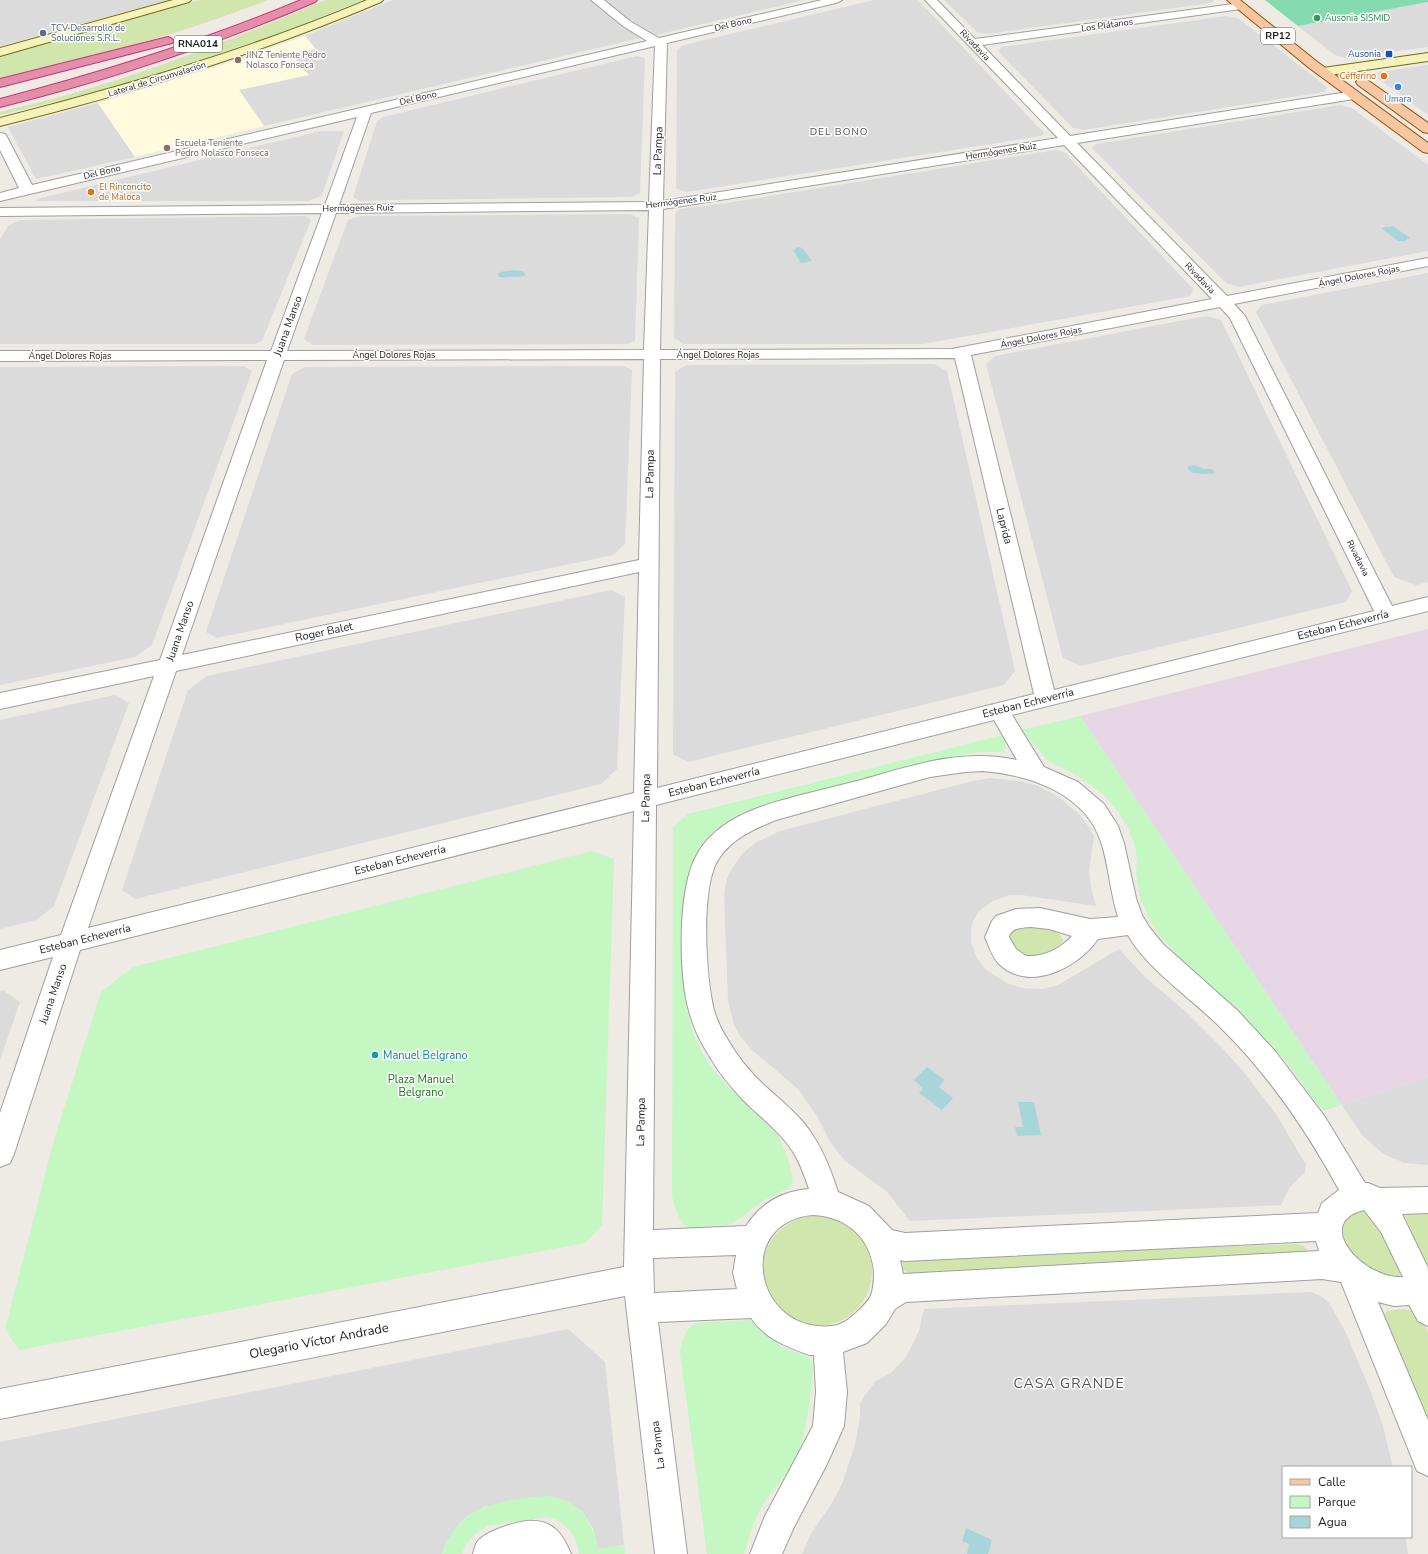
<svg xmlns="http://www.w3.org/2000/svg" width="1428" height="1554" font-family="'Nunito Sans',sans-serif">
  <rect width="100%" height="100%" fill="#eeeae4"/>
  <g fill="#dcdbdb">
    <polygon points="0,0 169,0 0,46"/>
    <polygon points="393,0 590,0 640,38 264,126 239,90 308,75 290,54 315,48 305,36"/>
    <polygon points="603,0 804,0 652,36"/>
    <polygon points="874,0 918,0 1044,133 1041,136 686,192 676,188 677,50 684,45"/>
    <polygon points="944,0 1215,0 1211,3 987,34 977,32"/>
    <polygon points="1428,2 1428,47 1346,58 1335,55 1298,26"/>
    <polygon points="1226,16 1238,18 1327,87 1324,92 1083,130 1073,128 998,51 1002,47"/>
    <polygon points="637,56 645,58 640,193 631,197 387,200 360,201 353,197 377,121 383,117"/>
    <polygon points="1428,65 1428,115 1376,77 1379,72"/>
    <polygon points="98,103 135,157 36,179 8,127"/>
    <polygon points="1340,105 1352,108 1428,165 1428,251 1238,287 1226,283 1092,148 1096,144"/>
    <polygon points="321,131 344,131 322,195 309,201 36,201 37,199"/>
    <polygon points="1056,150 1064,152 1193,289 1190,296 923,344 684,344 674,338 675,213 680,209 727,203"/>
    <polygon points="630,214 639,218 635,341 627,344 313,345 304,339 348,220 360,216"/>
    <polygon points="305,216 311,220 262,341 254,344 0,344 0,239 9,225 21,220"/>
    <polygon points="1428,273 1428,582 1416,585 1394,577 1256,312 1262,305"/>
    <polygon points="1206,316 1221,320 1352,591 1346,602 1081,666 1063,658 986,364 995,356"/>
    <polygon points="934,364 947,371 1015,671 1004,685 688,762 673,754 675,372 686,365"/>
    <polygon points="243,366 252,371 152,645 135,657 0,685 0,367"/>
    <polygon points="624,366 632,370 625,544 613,555 217,638 206,632 292,374 305,367"/>
    <polygon points="611,590 625,597 620,704 617,769 601,784 135,899 122,890 188,690 207,676"/>
    <polygon points="115,695 129,703 54,906 36,920 0,929 0,720"/>
    <polygon points="990,778 1020,781 1038,786 1059,797 1079,814 1089,827 1094,836 1089,870 1091,888 1096,906 1021,895 1010,895 993,901 980,910 973,921 971,930 971,942 977,958 986,970 1007,983 1022,988 1042,989 1058,985 1119,949 1144,976 1186,1012 1224,1050 1242,1070 1276,1114 1306,1165 1305,1172 1290,1187 1281,1205 910,1221 887,1192 844,1160 829,1140 817,1116 798,1089 753,1051 740,1036 734,1025 728,1001 724,894 727,879 731,870 743,853 755,843 780,831 973,781"/>
    <polygon points="3,990 20,1002 0,1060 0,991"/>
    <polygon points="1428,1077 1428,1165 1405,1163 1383,1154 1362,1135 1342,1105"/>
    <polygon points="1311,1292 1323,1297 1330,1304 1347,1335 1372,1395 1383,1426 1393,1467 1283,1467 1283,1537 1406,1537 1408,1554 802,1554 812,1532 832,1503 842,1484 855,1445 860,1418 860,1404 863,1398 876,1381 891,1373 906,1357 919,1331 924,1309"/>
    <polygon points="568,1329 605,1362 624,1545 598,1549 593,1528 582,1511 547,1496 484,1507 466,1517 458,1525 445,1544 442,1554 0,1554 0,1442"/>
  </g>
  <polygon fill="#e7d7e6" points="1428,629 1428,1077 1342,1105 1080,716"/>
  <polygon fill="#fdfade" points="305,36 316,49 291,54 309,75 239,90 264,126 135,157 98,103 238,60"/>
  <g fill="#d0e6ac">
    <path d="M200 0H268C181 34 91 58 0 79V56Z"/>
    <path d="M326 0H362L286 31 196 61 103 90 0 115V112C31 104 63 97 94 87 173 63 250 32 326 0Z"/>
    <path d="M1031 926C1041 928 1062 928 1063 942 1054 951 1032 963 1019 953 1016 950 1013 946 1011 943V933L1017 929Z"/>
    <path d="M1364 1211 1374 1213 1402 1271 1398 1277H1388L1344 1256 1340 1227C1347 1218 1352 1213 1364 1211Z"/>
    <polygon points="1428,1213 1428,1268 1404,1214"/>
    <circle cx="817" cy="1271" r="55"/>
    <polygon points="1297,1244 1304,1246 1307,1250 1304,1255 908,1273 903,1270 902,1263 904,1260 906,1259"/>
    <path d="M1401 1309C1417 1309 1422 1318 1428 1332V1431L1383 1316 1387 1311Z"/>
  </g>
  <g fill="#c5f7c3">
    <polygon points="1080,716 1342,1105 1322,1111 1288,1064 1269,1042 1229,1001 1186,965 1160,936 1150,921 1140,897 1136,874 1137,859 1135,846 1127,826 1119,813 1104,795 1091,785 1071,772 1048,761 1022,730"/>
    <path d="M1003 735 1006 743 1004 752H980L959 755 765 804 744 812 719 829 692 864 688 878 685 900 686 996 688 1014 693 1032 700 1049 710 1066 730 1089 750 1105 772 1127 780 1139 789 1161 793 1178 792 1185 789 1188 763 1201 733 1223 728 1225 701 1226V1230C698 1230 694 1230 691 1229 679 1225 675 1207 672 1196L673 827 688 814Z"/>
    <polygon points="592,851 614,859 602,1225 585,1243 19,1350 5,1329 54,1140 101,992 133,967"/>
    <path d="M747 1320C762 1321 770 1338 781 1346 791 1353 804 1351 812 1361 814 1373 811 1385 810 1398 807 1420 804 1442 793 1463 786 1477 775 1487 766 1500 755 1515 749 1536 744 1554H707L680 1353C682 1341 685 1328 696 1323Z"/>
    <path d="M547 1496C580 1500 591 1519 598 1549L624 1545 625 1554H579C577 1534 565 1519 545 1517L488 1526C476 1532 466 1541 462 1554H442C457 1506 503 1499 547 1496Z"/>
  </g>
  <polygon fill="#86daaf" points="1265,0 1428,0 1428,2 1298,26"/>
  <g fill="#a7d5da">
    <polygon points="1393,226 1410,238 1407,239 1406,241 1398,241 1381,228"/>
    <polygon points="800,247 803,249 812,261 801,263 793,250 796,250 795,248"/>
    <path d="M514 270 523 271 526 275 519 277C512 275 506 279 499 277L498 274 500 272Z"/>
    <polygon points="1194,465 1204,469 1212,469 1215,473 1206,474 1192,473 1187,468 1189,466"/>
    <polygon points="927,1067 945,1080 939,1087 953,1098 942,1110 919,1093 923,1088 914,1080"/>
    <polygon points="1018,1102 1034,1102 1041,1135 1017,1136 1015,1127 1023,1127"/>
    <polygon points="966,1528 992,1540 988,1554 967,1554 969,1544 962,1541"/>
  </g>
  <g fill="none" stroke-linecap="round" stroke-linejoin="round">
    <defs>
      <g id="street">
        <path d="M591 0H604L631 22 659 38 822 0H842L836 3 667 43 663 201 1058 138 925 0H937L975 39 1241 3 1245 4 1247 6 1245 8 1241 9 982 45 1070 136 1354 91 1358 92 1360 95 1358 98 1354 99 1077 143 1227 296 1428 258V266L1234 304 1245 316 1392 606 1428 597V611L1012 715 1044 767 1078 782 1104 804 1118 826 1124 843 1136 898 1142 915 1149 927 1163 944 1238 1011 1275 1051 1325 1117 1365 1183H1368L1380 1188 1428 1187V1213L1402 1214 1428 1268V1326L1418 1321 1409 1305 1394 1306 1378 1302 1428 1420V1476L1417 1471 1341 1282 1322 1279 906 1302 895 1309 886 1324 867 1343 843 1352 847 1392 844 1426 827 1464 794 1527 782 1554H750L765 1516 813 1426 816 1392 814 1355H809C786 1346 765 1339 751 1318L658 1322 687 1554H655L625 1296 0 1419V1389L624 1267 634 811 80 950 14 1154 10 1163 0 1167V1113L53 957 0 970V950L61 935 154 676 0 709V693L160 660 267 360 0 361V351H271L322 213 0 216V208L325 205 357 117 0 201V193L19 188 0 150V133L5 134 7 137 32 185 647 41 623 26ZM655 46 649 202 339 205 371 113ZM1064 145 1212 299 952 349 660 350 663 209ZM649 210 644 350 287 351 336 213ZM1220 307 1230 318 1374 611 1054 690 971 355ZM955 358 1034 694 657 788 660 359ZM644 359 639 560 182 655 284 360ZM639 572 634 793 88 928 176 671ZM994 720 1017 760C963 748 913 765 861 780 841 785 821 790 801 795 770 803 733 813 710 837 701 846 694 858 690 871 679 906 679 976 689 1011 693 1027 701 1043 710 1057 719 1073 731 1087 743 1100 761 1118 782 1133 795 1155 801 1166 805 1177 809 1189 782 1191 760 1204 746 1226L653 1230 656 805ZM983 771C1030 775 1085 793 1101 842 1109 866 1110 892 1118 917L1090 919 1040 908 1016 909 996 916 992 921 985 937C989 946 992 957 999 964 1029 993 1078 968 1098 939L1128 935C1146 968 1192 999 1220 1027 1268 1074 1307 1131 1339 1190L1322 1203 1318 1213 905 1233 892 1230 869 1206 838 1192C830 1167 820 1142 803 1122 791 1108 777 1097 764 1085 750 1072 737 1056 728 1040 722 1031 717 1021 714 1010 706 978 700 889 718 860 731 839 754 829 776 820L930 777 965 772ZM1031 927 1049 929 1072 936C1060 949 1044 957 1026 956L1016 949 1009 937C1012 927 1022 928 1031 927ZM1364 1210 1381 1232 1403 1277C1365 1280 1311 1223 1364 1210ZM813 1215C847 1217 870 1237 874 1271 874 1278 874 1287 871 1295 868 1302 862 1307 856 1313 849 1319 842 1325 832 1326 755 1334 733 1222 813 1215ZM1316 1241 1319 1251 903 1274 900 1260 905 1261ZM736 1255 733 1273 737 1289 654 1293 653 1258Z"/>
        <path d="M526 1521C552 1519 562 1532 571 1554H473C474 1550 475 1546 477 1542 485 1531 513 1523 526 1521Z"/>
      </g>
      <g id="secondary">
        <polygon points="173,0 191,0 189,2 0,56 0,48"/>
        <path d="M367 0H383L381 2C258 54 130 94 0 126V118C125 86 248 50 367 0Z"/>
        <polygon points="1428,53 1428,61 1323,76 1319,75 1317,72 1319,69 1323,68"/>
      </g>
      <g id="primary">
        <polygon points="1227,0 1240,0 1316,61 1428,143 1428,153 1423,152 1308,67"/>
        <polygon points="1362,78 1366,79 1428,123 1428,133 1423,132 1358,85 1356,82 1358,79"/>
      </g>
      <g id="highway">
        <path d="M301 0H317L315 2C213 46 108 80 0 107V99C103 72 203 41 301 0Z"/>
        <polygon points="168,37 172,39 174,41 172,43 0,87 0,79"/>
      </g>
    </defs>
    <use href="#street" stroke="#9f9f9f" stroke-width="2"/>
    <use href="#secondary" stroke="#706e0a" stroke-width="2"/>
    <use href="#primary" stroke="#915207" stroke-width="2"/>
    <use href="#highway" stroke="#d22c79" stroke-width="2"/>
    <use href="#street" fill="#fff" fill-rule="evenodd"/>
    <use href="#secondary" fill="#f6f2bb" fill-rule="evenodd"/>
    <use href="#primary" fill="#f7c7a1" fill-rule="evenodd"/>
    <use href="#highway" fill="#e290a9" fill-rule="evenodd"/>
  </g>
  <circle fill="#2e9e5b" stroke="#fff" stroke-width="1.5" cx="1317" cy="18" r="4"/>
  <circle fill="#5c6f8a" stroke="#fff" stroke-width="1.5" cx="43" cy="33" r="4"/>
  <rect fill="#1a4fb4" stroke="#fff" stroke-width="1.5" x="1385" y="50" width="8" height="8" rx="2"/>
  <g fill="#8d6e63" stroke="#fff" stroke-width="1.5">
    <circle cx="238" cy="60" r="4"/>
    <circle cx="167" cy="148" r="4"/>
  </g>
  <g fill="#e8710a" stroke="#fff" stroke-width="1.5">
    <circle cx="1384" cy="76" r="4"/>
    <circle cx="91" cy="192" r="4"/>
  </g>
  <circle fill="#3f7fe0" stroke="#fff" stroke-width="1.5" cx="1398" cy="87" r="4"/>
  <circle fill="#0f9aa8" stroke="#fff" stroke-width="1.5" cx="375" cy="1055" r="4"/>
  <g text-anchor="middle" dominant-baseline="central" stroke-width="3" stroke-linejoin="round" paint-order="stroke">
    <g font-size="9" fill="#27864d" stroke="#fff" text-anchor="start">
      <text x="1325" y="18">Ausonia SISMID</text>
    </g>
    <g font-size="9" fill="#1e1e1e" stroke="#fff">
      <text transform="translate(733 24) rotate(-13)">Del Bono</text>
      <text transform="translate(1107 25) rotate(-8)">Los Plátanos</text>
      <text transform="translate(975 45) rotate(46)">Rivadavia</text>
      <text transform="translate(157 79) rotate(-17)">Lateral de Circunvalación</text>
      <text transform="translate(418 98) rotate(-13)">Del Bono</text>
      <text transform="translate(1001 151) rotate(-9)">Hermógenes Ruiz</text>
      <text transform="translate(102 172) rotate(-13)">Del Bono</text>
      <text transform="translate(681 201) rotate(-7)">Hermógenes Ruiz</text>
      <text transform="translate(358 208) rotate(-1)">Hermógenes Ruiz</text>
      <text transform="translate(1359 276) rotate(-11)">Ángel Dolores Rojas</text>
      <text transform="translate(1200 278) rotate(46)">Rivadavia</text>
      <text transform="translate(1041 337) rotate(-11)">Ángel Dolores Rojas</text>
      <text x="394" y="355">Ángel Dolores Rojas</text>
      <text x="718" y="355">Ángel Dolores Rojas</text>
      <text x="70" y="356">Ángel Dolores Rojas</text>
      <text transform="translate(1358 558) rotate(63)">Rivadavia</text>
    </g>
    <g font-size="9" fill="#4e5e75" stroke="#fff" text-anchor="start">
      <text x="51" y="28">TCV Desarrollo de<tspan x="51" dy="10">Soluciones S.R.L.</tspan></text>
    </g>
    <g font-size="9" fill="#164399" stroke="#fff" text-anchor="end">
      <text x="1381" y="54">Ausonia</text>
    </g>
    <g font-size="9" fill="#785e54" stroke="#fff" text-anchor="start">
      <text x="246" y="55">JINZ Teniente Pedro<tspan x="246" dy="10">Nolasco Fonseca</tspan></text>
      <text x="175" y="143">Escuela Teniente<tspan x="175" dy="10">Pedro Nolasco Fonseca</tspan></text>
    </g>
    <g font-size="9" fill="#c56008" stroke="#fff" text-anchor="end">
      <text x="1376" y="76">Cefferino</text>
      <text x="99" y="187" text-anchor="start">El Rinconcito<tspan x="99" dy="10">de Maloca</tspan></text>
    </g>
    <g font-size="9" fill="#366cbe" stroke="#fff">
      <text x="1398" y="99">Umara</text>
    </g>
    <g fill="#fff" stroke="#626262" stroke-width="1">
      <rect x="1261" y="28" width="34" height="16" rx="3"/>
      <rect x="174" y="36" width="48" height="16" rx="3"/>
    </g>
    <g font-size="10" font-weight="bold" fill="#1e1e1e">
      <text x="1278" y="36">RP12</text>
      <text x="198" y="44">RNA014</text>
    </g>
    <g font-size="10" letter-spacing="1" fill="#515151" stroke="#fff">
      <text x="839" y="132">DEL BONO</text>
    </g>
    <g font-size="11" fill="#1e1e1e" stroke="#fff">
      <text transform="translate(658 151) rotate(-88)">La Pampa</text>
      <text transform="translate(288 326) rotate(-70)">Juana Manso</text>
      <text transform="translate(650 474) rotate(-89)">La Pampa</text>
      <text transform="translate(1004 526) rotate(76)">Laprida</text>
      <text transform="translate(1343 625) rotate(-14)">Esteban Echeverría</text>
      <text transform="translate(180 631) rotate(-71)">Juana Manso</text>
      <text transform="translate(324 632) rotate(-12)">Roger Balet</text>
      <text transform="translate(1028 703) rotate(-14)">Esteban Echeverría</text>
      <text transform="translate(714 782) rotate(-14)">Esteban Echeverría</text>
      <text transform="translate(646 798) rotate(-89)">La Pampa</text>
      <text transform="translate(400 860) rotate(-14)">Esteban Echeverría</text>
      <text transform="translate(85 939) rotate(-14)">Esteban Echeverría</text>
      <text transform="translate(53 994) rotate(-71)">Juana Manso</text>
      <text transform="translate(641 1122) rotate(-89)">La Pampa</text>
      <text transform="translate(658 1445) rotate(-97)">La Pampa</text>
    </g>
    <g font-size="11" fill="#0d838f" stroke="#fff" text-anchor="start">
      <text x="383" y="1055">Manuel Belgrano</text>
    </g>
    <g font-size="11" fill="#157711" stroke="#fff">
      <text x="421" y="1079">Plaza Manuel<tspan x="421" dy="13">Belgrano</tspan></text>
    </g>
    <g font-size="13" fill="#1e1e1e" stroke="#fff">
      <text transform="translate(319 1341) rotate(-11)">Olegario Víctor Andrade</text>
    </g>
    <g font-size="14" letter-spacing="1" fill="#515151" stroke="#fff">
      <text x="1069" y="1383">CASA GRANDE</text>
    </g>
  </g>
  <rect x="1282" y="1466" width="130" height="72" fill="#ffffff" stroke="#a5a5a5"/>
  <rect x="1290" y="1479" width="20" height="6" fill="#f7c7a1" stroke="#a5a5a5"/>
  <text x="1318" y="1486" font-size="12" fill="#1e1e1e">Calle</text>
  <rect x="1290" y="1496" width="20" height="12" fill="#c5f7c3" stroke="#a5a5a5"/>
  <text x="1318" y="1506" font-size="12" fill="#1e1e1e">Parque</text>
  <rect x="1290" y="1516" width="20" height="12" fill="#a7d5da" stroke="#a5a5a5"/>
  <text x="1318" y="1526" font-size="12" fill="#1e1e1e">Agua</text>
</svg>
